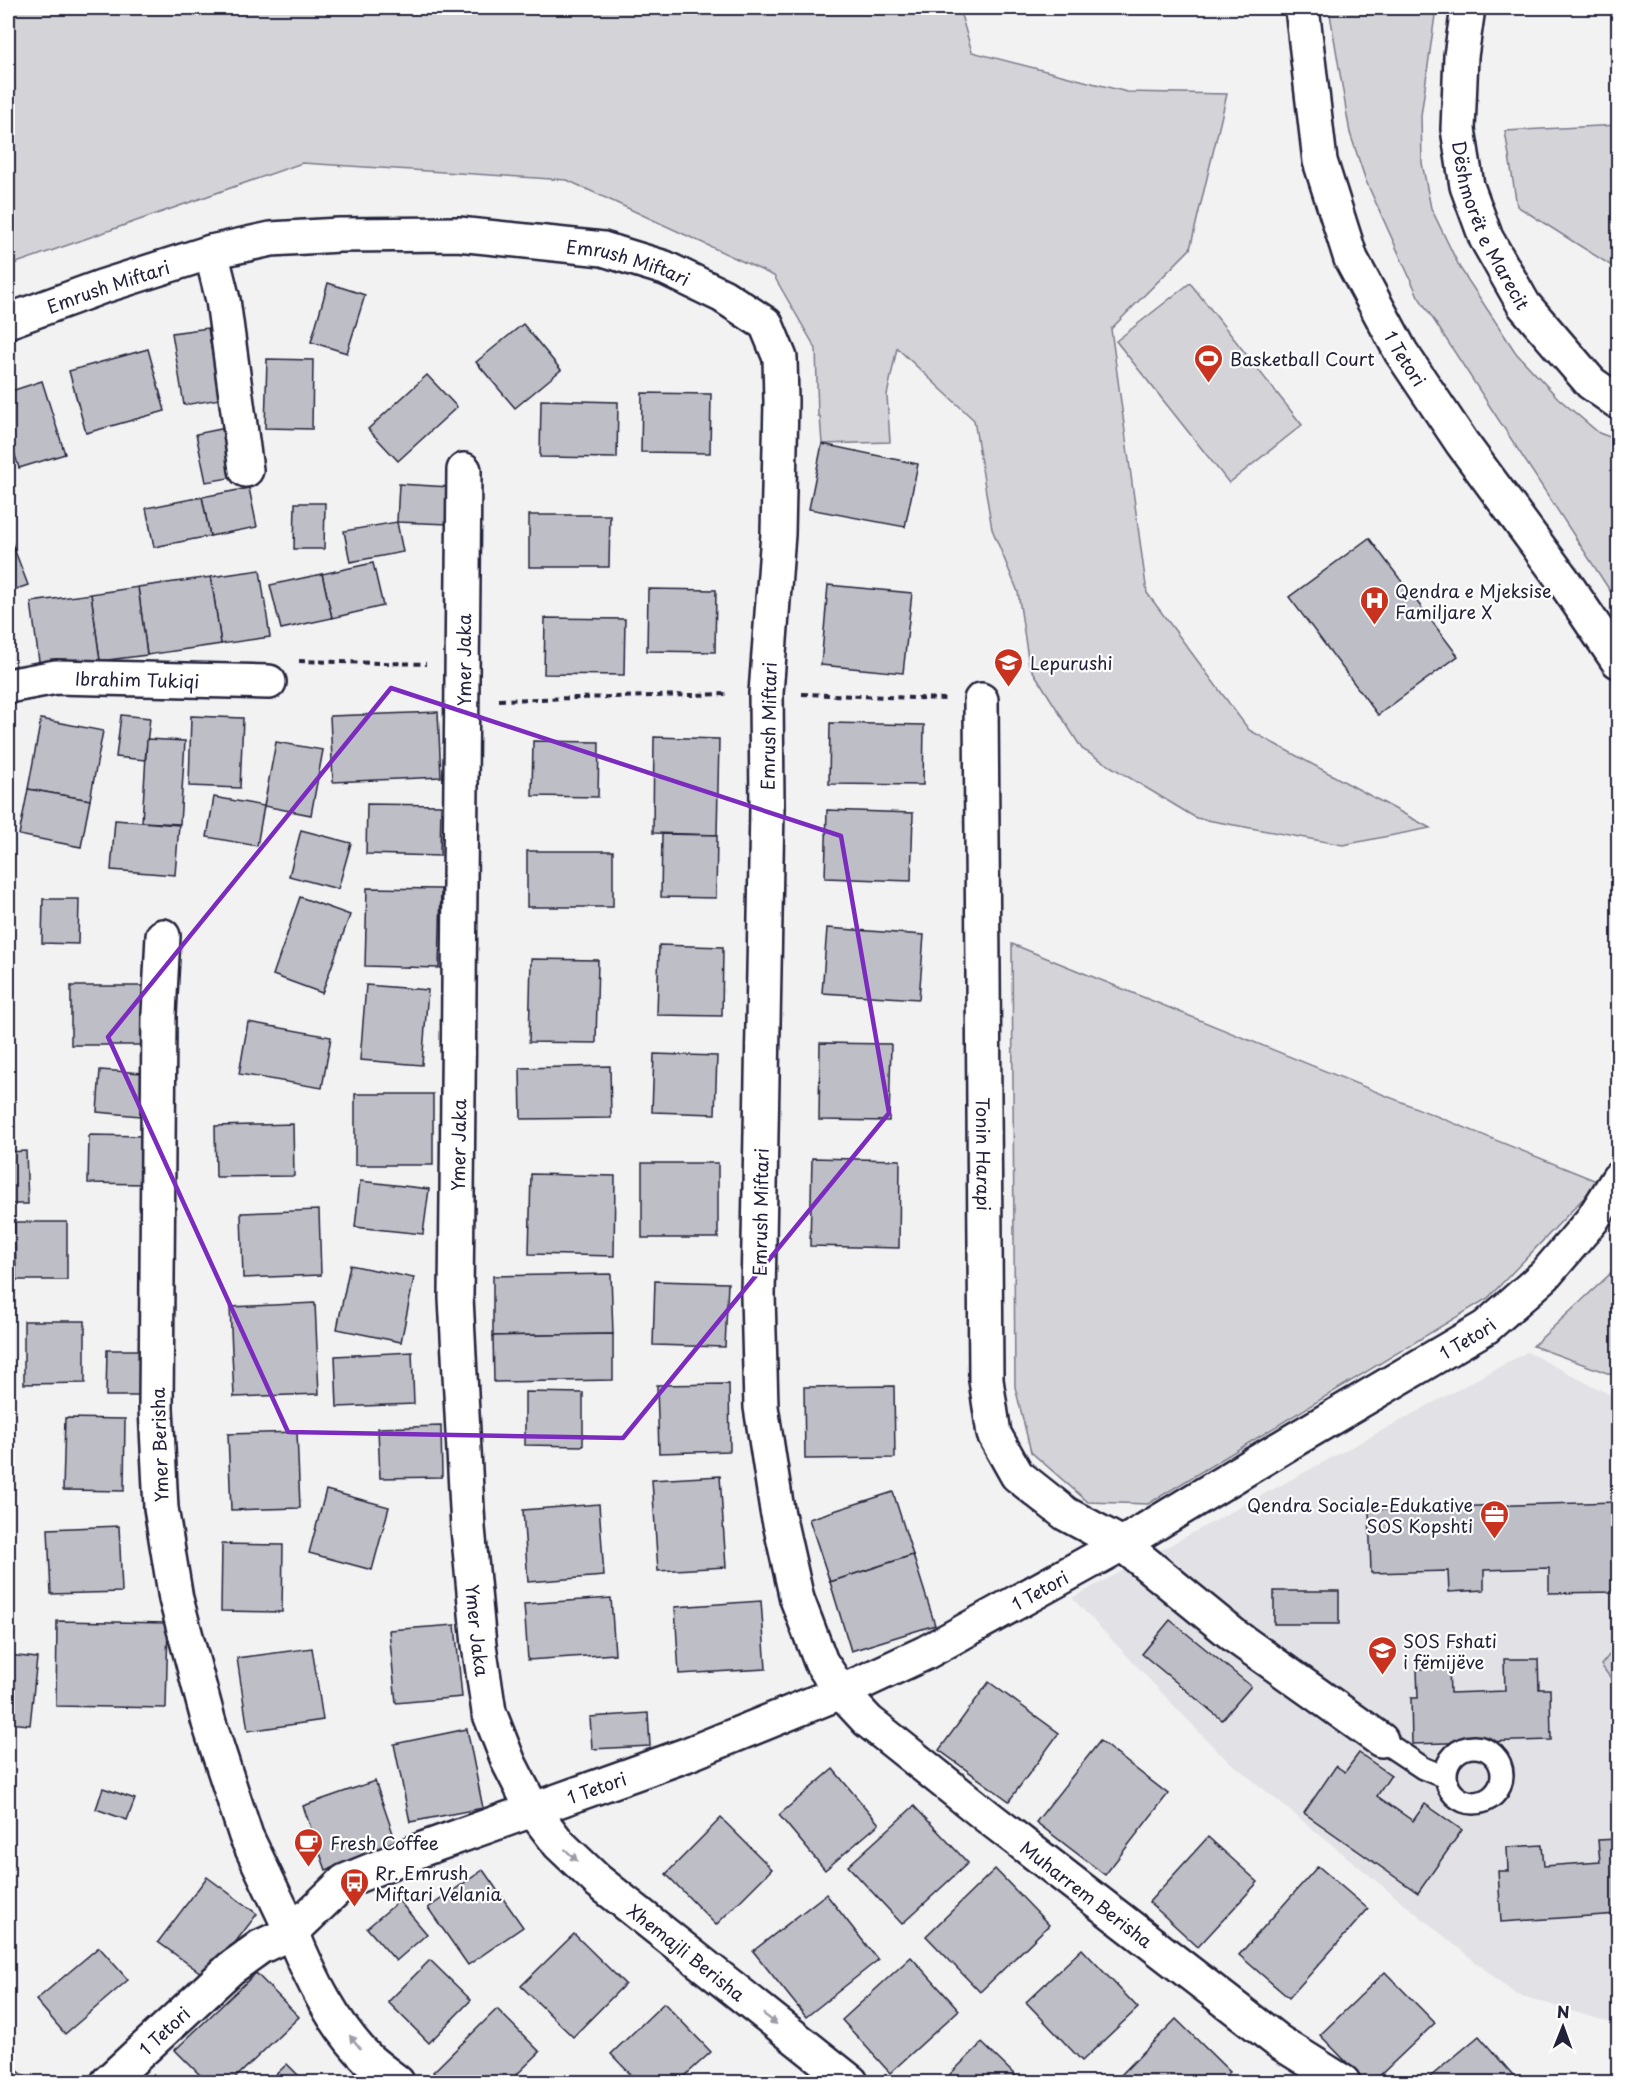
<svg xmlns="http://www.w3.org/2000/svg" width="1626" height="2090" font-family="'Playpen Sans',sans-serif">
  <rect width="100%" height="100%" fill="#f2f2f3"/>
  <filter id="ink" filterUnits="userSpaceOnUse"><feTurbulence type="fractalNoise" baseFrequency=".0167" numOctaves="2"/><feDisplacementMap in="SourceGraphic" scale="12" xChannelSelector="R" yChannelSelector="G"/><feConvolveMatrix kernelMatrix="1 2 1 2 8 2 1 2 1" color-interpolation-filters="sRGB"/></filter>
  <g filter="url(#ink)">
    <polygon fill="#e2e2e6" points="1527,1352 1618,1399 1618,2025 1515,1994 1219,1753 1072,1598"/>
    <g fill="#d3d3d8" stroke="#7a7a8a" stroke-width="1.5">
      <polygon points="8,8 959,8 972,52 1127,92 1227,94 1190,249 1111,329 1147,593 1249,730 1430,828 1343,845 1196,818 1082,749 1029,665 1018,592 992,529 974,420 897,348 887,395 890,442 822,444 820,416 818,416 816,349 774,276 567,180 302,163 8,266"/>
      <polygon points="1329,8 1436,8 1421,116 1422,163 1431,208 1460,268 1516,353 1558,398 1599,433 1618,440 1618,603 1418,296 1366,181 1350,133"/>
      <polygon points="1618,125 1618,270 1517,206 1505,131"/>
      <polygon points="1190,283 1302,425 1229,483 1116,341"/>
      <polygon points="1012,944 1599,1182 1488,1298 1148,1504 1088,1502 1031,1452 1015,1387"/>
      <polygon points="1618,1264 1618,1377 1533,1346 1608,1276"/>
      <polygon points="1618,1644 1618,1688 1601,1665"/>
    </g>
    <g fill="#bebec6" stroke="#22223b" stroke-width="1.5">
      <polygon points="328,283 365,295 347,353 311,342"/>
      <polygon points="523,324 561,370 515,408 476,362"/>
      <polygon points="208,328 220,399 184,405 172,333"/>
      <polygon points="148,349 165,411 86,433 69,371"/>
      <polygon points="267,359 313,360 312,429 265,428"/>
      <polygon points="427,375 457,407 398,461 368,429"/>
      <polygon points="42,381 65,454 19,468 8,433 8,392"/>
      <polygon points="642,393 711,394 710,453 641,452"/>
      <polygon points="541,400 618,402 617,458 540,457"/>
      <polygon points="226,428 235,477 206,482 196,434"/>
      <polygon points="822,444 918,464 905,527 809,509"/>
      <polygon points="399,484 450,487 449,524 397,522"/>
      <polygon points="249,488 257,527 210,536 202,497"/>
      <polygon points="202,497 210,536 154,547 146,508"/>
      <polygon points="295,503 325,503 324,549 294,549"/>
      <polygon points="529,515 610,515 609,567 529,567"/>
      <polygon points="397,522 403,552 350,562 344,531"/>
      <polygon points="8,538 10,538 28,585 8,592"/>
      <polygon points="1369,538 1458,656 1378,715 1289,597"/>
      <polygon points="373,563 383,606 332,618 322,574"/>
      <polygon points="260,570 270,637 221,644 211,577"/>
      <polygon points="322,574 332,618 281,629 270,585"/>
      <polygon points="211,577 221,644 147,655 138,587"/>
      <polygon points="828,585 912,593 903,673 821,665"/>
      <polygon points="138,587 147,655 100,661 91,594"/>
      <polygon points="648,589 716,590 715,652 647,651"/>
      <polygon points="91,594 100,661 40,669 31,602"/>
      <polygon points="545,618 625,619 624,675 544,674"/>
      <polygon points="438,712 441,777 333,782 330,716"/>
      <polygon points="121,715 150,718 145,760 116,757"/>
      <polygon points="191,716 243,718 240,788 189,786"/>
      <polygon points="41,719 103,731 90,800 28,789"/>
      <polygon points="830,723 924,725 923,785 829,784"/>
      <polygon points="654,737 719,739 717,835 653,833"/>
      <polygon points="147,739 185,741 180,824 142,822"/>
      <polygon points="533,741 599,742 598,797 532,796"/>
      <polygon points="276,742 323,750 311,815 264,806"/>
      <polygon points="8,780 15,782 8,828"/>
      <polygon points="28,789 90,800 81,847 19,835"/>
      <polygon points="214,797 264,806 257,846 207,837"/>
      <polygon points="367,804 441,805 440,856 366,854"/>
      <polygon points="827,810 913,813 911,881 825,878"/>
      <polygon points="115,820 179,825 175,875 111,870"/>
      <polygon points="301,830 351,843 338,889 289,876"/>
      <polygon points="662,834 717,835 716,898 661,897"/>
      <rect x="527" y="851" width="86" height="56"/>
      <polygon points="367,888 441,889 439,968 365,966"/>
      <polygon points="300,897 350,915 322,993 273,975"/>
      <polygon points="43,899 79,899 78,944 42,943"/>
      <polygon points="827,928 924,935 919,999 822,993"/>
      <polygon points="659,945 723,947 722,1016 657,1015"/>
      <polygon points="531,959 598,960 596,1043 529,1042"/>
      <polygon points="366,985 428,990 422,1065 360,1060"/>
      <rect x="71" y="986" width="72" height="59"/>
      <polygon points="248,1022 331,1037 322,1088 239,1074"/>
      <polygon points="820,1043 891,1044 889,1121 819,1120"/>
      <polygon points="654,1054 717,1056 715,1114 652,1112"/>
      <polygon points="610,1066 611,1118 521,1119 520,1068"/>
      <polygon points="100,1070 143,1073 140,1116 97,1112"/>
      <rect x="355" y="1094" width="78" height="71"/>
      <polygon points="293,1124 294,1176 216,1177 215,1126"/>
      <polygon points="89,1135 146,1136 145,1184 88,1183"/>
      <polygon points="26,1151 28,1204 8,1204 8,1152"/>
      <polygon points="812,1158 900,1160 899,1248 810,1246"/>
      <rect x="642" y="1163" width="76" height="75"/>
      <polygon points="531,1174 615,1176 614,1256 529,1254"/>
      <polygon points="360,1181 429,1189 423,1234 355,1227"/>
      <polygon points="319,1210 321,1275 243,1278 241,1213"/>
      <polygon points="15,1222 67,1222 67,1280 16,1280"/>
      <polygon points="350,1265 414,1278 401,1342 337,1329"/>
      <polygon points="611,1274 613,1334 493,1336 493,1276"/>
      <polygon points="655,1281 728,1283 725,1347 653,1345"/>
      <polygon points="315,1303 319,1394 234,1397 230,1307"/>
      <polygon points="24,1321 85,1321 85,1383 24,1384"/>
      <polygon points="613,1334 613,1380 494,1382 493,1336"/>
      <polygon points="107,1350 143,1350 142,1396 106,1396"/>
      <polygon points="412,1352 414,1404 337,1407 335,1356"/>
      <polygon points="729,1384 730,1451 659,1453 657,1385"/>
      <polygon points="894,1386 895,1458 805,1459 804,1387"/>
      <polygon points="525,1392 583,1393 583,1446 525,1445"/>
      <polygon points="65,1418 125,1419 124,1491 63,1490"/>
      <polygon points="441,1426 442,1477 380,1478 378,1428"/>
      <polygon points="297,1432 300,1508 231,1510 228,1434"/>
      <polygon points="720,1476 726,1567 658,1571 652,1480"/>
      <polygon points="326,1490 389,1507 372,1570 309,1553"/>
      <polygon points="893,1492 913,1555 830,1582 809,1519"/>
      <polygon points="1618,1502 1618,1592 1549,1593 1549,1568 1484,1570 1484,1590 1449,1592 1448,1571 1371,1573 1369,1509"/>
      <polygon points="599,1504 604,1576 528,1582 523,1510"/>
      <polygon points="119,1526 122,1592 51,1594 48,1529"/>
      <polygon points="222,1544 283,1545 282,1612 221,1611"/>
      <polygon points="913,1555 935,1625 851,1651 830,1582"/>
      <rect x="1274" y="1591" width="65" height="33"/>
      <polygon points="611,1598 615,1654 528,1660 524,1604"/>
      <polygon points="761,1601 766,1669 679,1674 675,1607"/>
      <polygon points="1170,1620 1251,1686 1222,1720 1142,1654"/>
      <polygon points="57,1621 168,1623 166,1708 56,1706"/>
      <polygon points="455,1625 462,1697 396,1703 389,1630"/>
      <polygon points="312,1648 323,1720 248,1731 237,1658"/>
      <polygon points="8,1655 37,1658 30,1725 8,1723"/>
      <polygon points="1504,1659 1538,1659 1539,1689 1550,1689 1551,1740 1412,1744 1411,1698 1418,1698 1417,1669 1449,1668 1450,1693 1505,1691"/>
      <polygon points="989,1682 1059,1733 1009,1801 939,1750"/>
      <polygon points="648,1713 650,1746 592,1749 590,1717"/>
      <polygon points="467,1729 483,1808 410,1822 394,1744"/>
      <polygon points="1100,1741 1168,1794 1105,1875 1036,1822"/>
      <polygon points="1359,1753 1391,1775 1377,1796 1413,1821 1425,1804 1462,1830 1418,1893 1304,1813 1336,1766 1345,1772"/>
      <polygon points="833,1769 879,1824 825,1870 779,1815"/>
      <polygon points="375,1781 397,1845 326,1870 303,1806"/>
      <polygon points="103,1788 135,1799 127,1820 96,1809"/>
      <polygon points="914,1806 968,1863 902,1924 848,1866"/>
      <polygon points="721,1818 772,1869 716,1925 666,1874"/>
      <polygon points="1208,1837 1258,1882 1198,1947 1149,1902"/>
      <polygon points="1618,1839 1618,1914 1501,1922 1498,1871 1508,1871 1507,1847 1542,1845 1544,1866 1600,1862 1598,1840"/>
      <polygon points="1318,1866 1368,1909 1289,1998 1239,1955"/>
      <polygon points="995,1869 1049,1925 980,1992 926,1936"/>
      <polygon points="483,1870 523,1927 468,1965 428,1908"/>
      <polygon points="207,1877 257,1914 208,1978 158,1942"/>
      <polygon points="826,1894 878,1960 806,2017 753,1951"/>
      <polygon points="399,1901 427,1934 396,1961 367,1928"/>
      <polygon points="574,1934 625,1984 573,2037 521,1986"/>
      <polygon points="99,1947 128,1980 65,2034 36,2000"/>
      <polygon points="1082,1949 1138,2008 1082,2061 1026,2002"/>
      <polygon points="911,1957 959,2010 890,2073 842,2020"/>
      <polygon points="430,1960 471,2000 429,2043 388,2002"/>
      <polygon points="1385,1972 1435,2023 1373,2082 1366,2082 1320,2035"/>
      <polygon points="256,1973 299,2017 231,2082 207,2082 175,2050"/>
      <polygon points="664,2003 711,2052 678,2082 638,2082 611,2054"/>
      <polygon points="497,2009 540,2052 509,2082 443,2082 433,2072"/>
      <polygon points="1176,2019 1230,2072 1219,2082 1127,2082 1120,2076"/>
      <polygon points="1479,2036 1519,2082 1424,2082"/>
      <polygon points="982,2043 1022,2082 942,2082"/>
      <polygon points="8,2063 32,2082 8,2082"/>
      <polygon points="287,2064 305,2082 268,2082"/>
    </g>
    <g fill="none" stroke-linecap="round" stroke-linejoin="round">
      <defs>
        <g id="service">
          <polyline points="1381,1740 1423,1768 1445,1777"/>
          <circle cx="1474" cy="1775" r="28"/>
        </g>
        <g id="minor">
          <polyline points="211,252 223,300 246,470"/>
          <path id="s1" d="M8 321 101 287 211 252 271 239 339 235 458 234 603 249 665 268 723 296 766 324 780 358 781 402 778 534 766 693 767 807 758 1296 761 1407 777 1510 797 1599 821 1662 841 1692 868 1721 988 1817 1279 2042 1343 2082"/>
          <path id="s2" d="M464 470 456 1298 468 1528 479 1645 489 1712 509 1763 533 1810"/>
          <path id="s3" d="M8 686 56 677 269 682"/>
          <path id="s4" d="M981 700 986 1380 994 1434 1017 1475 1066 1514 1122 1544 1236 1637 1381 1740"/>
          <path id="s5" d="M108 2082 231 1968 260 1947 292 1932 246 1836 209 1723 176 1599 161 1508 156 1408 159 1014 163 936"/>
        </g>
        <g id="tertiary">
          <path id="s6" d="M1302 8 1320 161 1351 259 1401 352 1462 443 1563 580 1618 661"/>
          <path id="s7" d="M1468 8 1461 56 1458 129 1467 186 1486 238 1524 305 1591 383 1618 402"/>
          <path id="s8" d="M533 1810 559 1844 598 1881 851 2082"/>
          <path id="s9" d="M397 2082C388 2075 377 2067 368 2059 333 2024 310 1977 292 1932L345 1881 423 1849 686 1755 841 1692 925 1653 1122 1544 1294 1440 1486 1327 1545 1275 1592 1220 1618 1179"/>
        </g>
      </defs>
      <use href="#service" stroke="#22223b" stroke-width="26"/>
      <use href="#minor" stroke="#22223b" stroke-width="38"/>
      <use href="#tertiary" stroke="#22223b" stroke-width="38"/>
      <g stroke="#22223b" stroke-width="4" stroke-dasharray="6 4.5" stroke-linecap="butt">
        <polyline points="299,661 426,664"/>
        <polyline points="802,694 945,699"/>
        <polyline points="499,700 729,694"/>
      </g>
      <use href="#service" stroke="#fff" stroke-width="21"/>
      <use href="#minor" stroke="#fff" stroke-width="33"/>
      <use href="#tertiary" stroke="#fff" stroke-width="33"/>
    </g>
    <defs><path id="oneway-solid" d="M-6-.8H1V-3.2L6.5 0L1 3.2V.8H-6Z" transform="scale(1.5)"/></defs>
    <g fill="#9c9ca7">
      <use href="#oneway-solid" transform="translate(571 1855) rotate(44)"/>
      <use href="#oneway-solid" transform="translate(770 2019) rotate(38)"/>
      <use href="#oneway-solid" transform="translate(355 2042) rotate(-130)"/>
    </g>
  </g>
  <path fill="none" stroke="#7b2cbf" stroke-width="4.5" stroke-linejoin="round" d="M391 688 841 836 889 1113 623 1438 288 1432 108 1037Z"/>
  <defs>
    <symbol id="stadium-pin" viewBox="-11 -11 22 30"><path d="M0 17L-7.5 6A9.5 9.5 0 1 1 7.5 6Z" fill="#c8321e" stroke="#fff"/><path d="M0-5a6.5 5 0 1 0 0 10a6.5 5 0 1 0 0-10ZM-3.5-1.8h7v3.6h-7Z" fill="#fff"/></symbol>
    <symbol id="hospital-pin" viewBox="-11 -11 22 30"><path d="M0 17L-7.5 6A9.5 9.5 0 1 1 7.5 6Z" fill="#c8321e" stroke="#fff"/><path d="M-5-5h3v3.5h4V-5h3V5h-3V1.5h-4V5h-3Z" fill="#fff"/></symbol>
    <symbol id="school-pin" viewBox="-11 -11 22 30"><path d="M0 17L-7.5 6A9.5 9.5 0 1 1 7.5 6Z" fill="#c8321e" stroke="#fff"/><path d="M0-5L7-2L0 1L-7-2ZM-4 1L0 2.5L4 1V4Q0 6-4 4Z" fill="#fff"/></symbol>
    <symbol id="office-pin" viewBox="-11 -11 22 30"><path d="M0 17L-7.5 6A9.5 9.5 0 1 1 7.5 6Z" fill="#c8321e" stroke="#fff"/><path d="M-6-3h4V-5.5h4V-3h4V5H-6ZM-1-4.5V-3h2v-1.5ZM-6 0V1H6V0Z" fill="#fff"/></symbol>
    <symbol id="cafe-pin" viewBox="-11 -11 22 30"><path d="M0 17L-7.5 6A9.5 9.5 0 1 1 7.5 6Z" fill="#c8321e" stroke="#fff"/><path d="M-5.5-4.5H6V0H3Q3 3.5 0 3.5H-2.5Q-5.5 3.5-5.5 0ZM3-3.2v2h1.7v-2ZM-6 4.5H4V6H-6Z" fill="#fff"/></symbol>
    <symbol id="bus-pin" viewBox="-11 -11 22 30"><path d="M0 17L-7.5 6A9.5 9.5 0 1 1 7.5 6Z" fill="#c8321e" stroke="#fff"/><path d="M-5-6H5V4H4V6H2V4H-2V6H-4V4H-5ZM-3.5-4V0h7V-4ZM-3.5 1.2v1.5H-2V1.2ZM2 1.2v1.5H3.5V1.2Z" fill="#fff"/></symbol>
  </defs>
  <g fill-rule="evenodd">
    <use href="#stadium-pin" x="1192" y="342" width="33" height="45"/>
    <use href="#hospital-pin" x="1358" y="584" width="33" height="45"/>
    <use href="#school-pin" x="992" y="646" width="33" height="45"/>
    <use href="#office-pin" x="1478" y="1498" width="33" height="45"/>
    <use href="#school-pin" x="1366" y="1634" width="33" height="45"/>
    <use href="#cafe-pin" x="292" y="1826" width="33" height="45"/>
    <use href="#bus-pin" x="338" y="1866" width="33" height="45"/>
  </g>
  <g text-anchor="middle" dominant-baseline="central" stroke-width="4.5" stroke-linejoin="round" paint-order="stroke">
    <g font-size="18" fill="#22223b" stroke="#fff">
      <text stroke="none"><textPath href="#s7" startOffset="224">Dëshmorët e Marecit</textPath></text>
      <text stroke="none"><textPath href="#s1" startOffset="636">Emrush Miftari</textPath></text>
      <text stroke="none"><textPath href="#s1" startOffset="106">Emrush Miftari</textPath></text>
      <text stroke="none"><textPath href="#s6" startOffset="370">1 Tetori</textPath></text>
      <text transform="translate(463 660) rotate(-90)">Ymer Jaka</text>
      <text stroke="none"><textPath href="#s3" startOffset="130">Ibrahim Tukiqi</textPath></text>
      <text transform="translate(768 726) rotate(-89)">Emrush Miftari</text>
      <text transform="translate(458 1145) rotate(-89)">Ymer Jaka</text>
      <text stroke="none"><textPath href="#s4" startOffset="454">Tonin Harapi</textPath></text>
      <text transform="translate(760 1212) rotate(-89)">Emrush Miftari</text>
      <text stroke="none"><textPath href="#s9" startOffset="1510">1 Tetori</textPath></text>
      <text transform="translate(159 1445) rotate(-92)">Ymer Berisha</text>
      <text stroke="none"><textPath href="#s9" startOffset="1014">1 Tetori</textPath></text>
      <text stroke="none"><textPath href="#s2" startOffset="1161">Ymer Jaka</textPath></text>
      <text stroke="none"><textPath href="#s9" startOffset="528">1 Tetori</textPath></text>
      <text stroke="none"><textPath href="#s1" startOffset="2493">Muharrem Berisha</textPath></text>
      <text stroke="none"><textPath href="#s8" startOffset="210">Xhemajli Berisha</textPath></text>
      <text stroke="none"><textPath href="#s5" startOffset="76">1 Tetori</textPath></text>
    </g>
    <g font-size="18" fill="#22223b" stroke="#fff" text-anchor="start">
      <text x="1230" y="358">Basketball Court</text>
      <text x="1395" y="590">Qendra e Mjeksise<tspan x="1395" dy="21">Familjare X</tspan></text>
      <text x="1030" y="662">Lepurushi</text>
      <text x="1473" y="1504" text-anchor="end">Qendra Sociale-Edukative<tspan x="1473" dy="21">SOS Kopshti</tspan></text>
      <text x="1403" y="1640">SOS Fshati<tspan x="1403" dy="21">i fëmijëve</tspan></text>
      <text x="330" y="1842">Fresh Coffee</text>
      <text x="375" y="1872">Rr. Emrush<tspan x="375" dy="21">Miftari Velania</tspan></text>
    </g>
  </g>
  <rect width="1626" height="2090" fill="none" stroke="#fff" stroke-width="30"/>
  <rect x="15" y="15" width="1596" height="2060" fill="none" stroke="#22223b" stroke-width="2" filter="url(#ink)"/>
  <g transform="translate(1563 2027) rotate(1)" stroke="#ffffff" stroke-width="4.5" paint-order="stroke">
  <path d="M0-4.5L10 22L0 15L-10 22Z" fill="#22223b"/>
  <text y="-9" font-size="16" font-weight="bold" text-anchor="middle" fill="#22223b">N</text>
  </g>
</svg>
